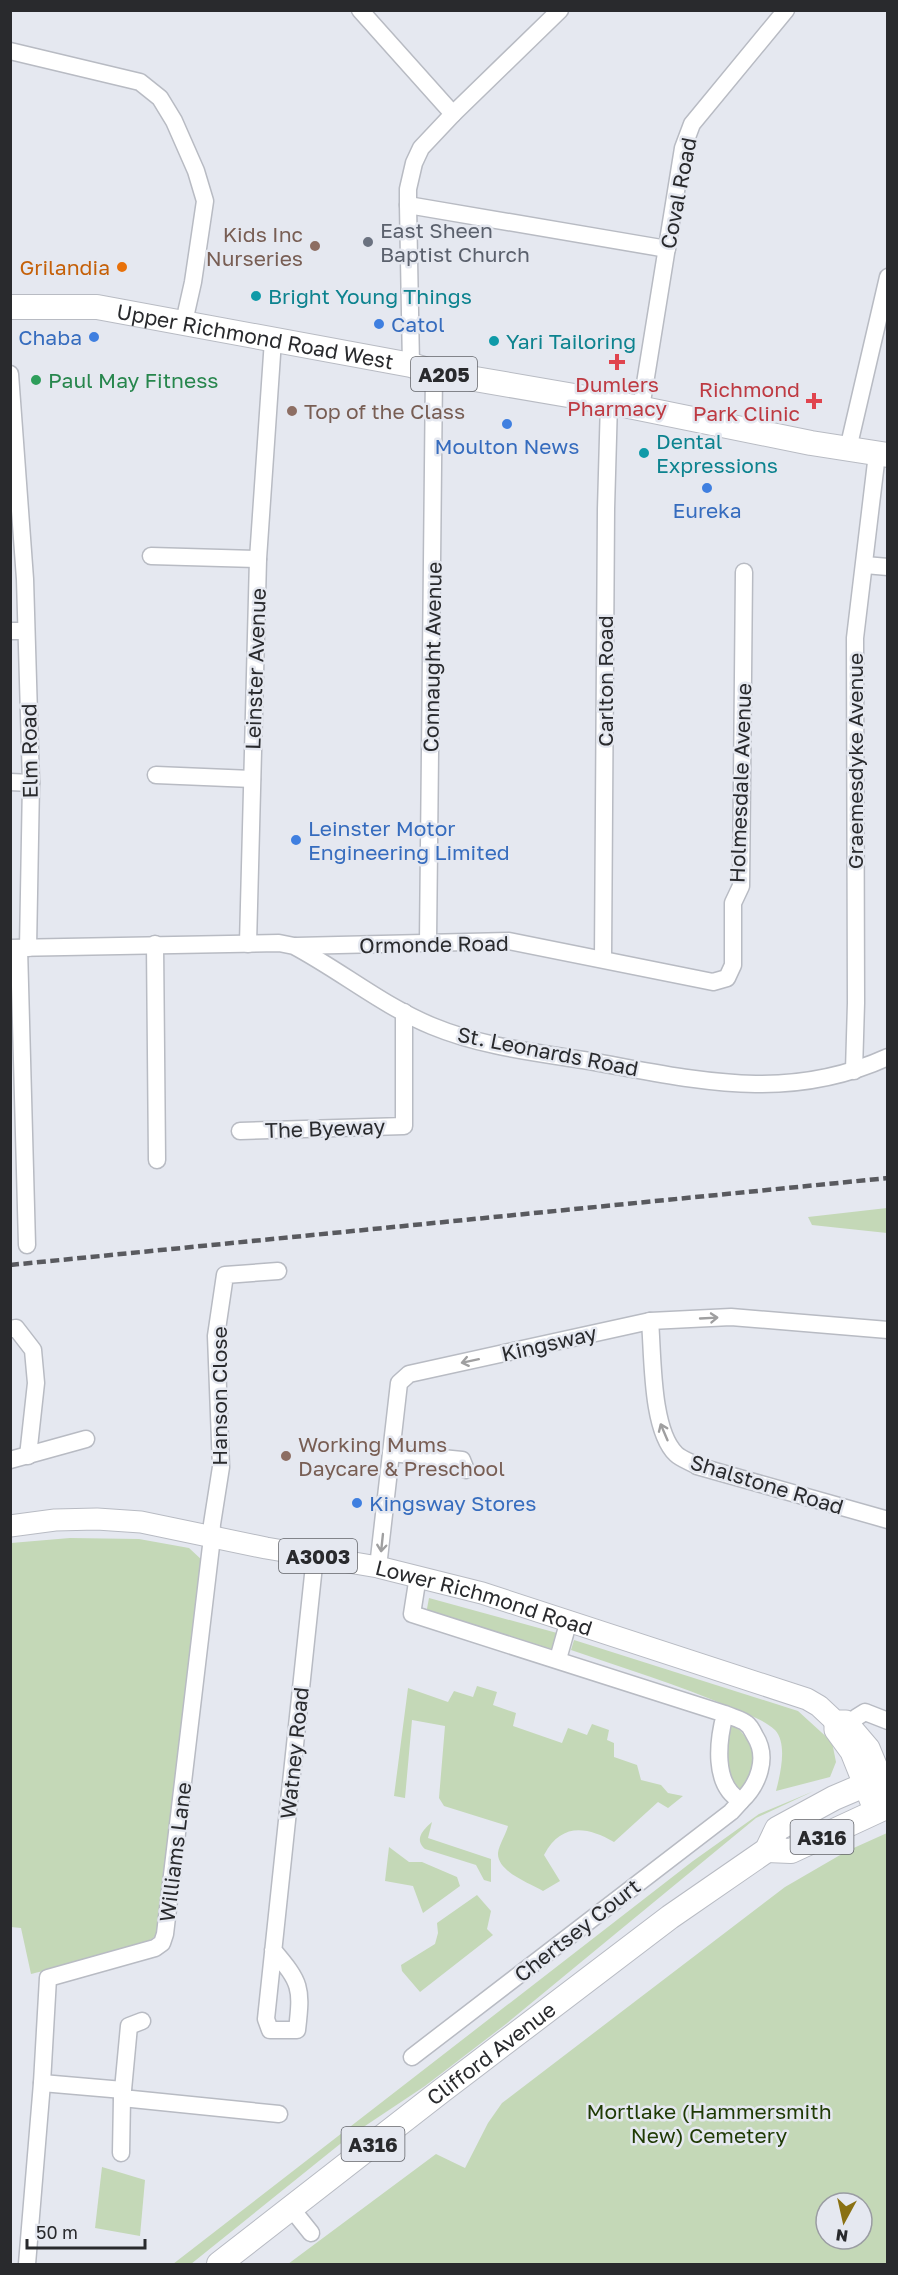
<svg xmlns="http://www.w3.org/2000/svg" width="898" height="2275" font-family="'Golos Text',sans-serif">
  <rect width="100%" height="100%" fill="#e5e8f0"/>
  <g fill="#c4d8b7" fill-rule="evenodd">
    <polygon points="887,1208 887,1233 812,1225 808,1217"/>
    <path d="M70 1538 139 1539 189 1548 203 1561 157 1934C146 1951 54 1968 31 1974L21 1928 11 1927V1543Z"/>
    <polygon points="429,1598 557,1633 552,1649 426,1614"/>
    <path d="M574 1640 798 1711 832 1742 836 1762 830 1777 776 1791C780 1775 788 1744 775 1730 763 1719 744 1713 730 1707 678 1685 624 1668 571 1650Z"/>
    <path d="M477 1686 497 1692 493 1705 516 1713 513 1726 562 1743 568 1728 587 1735 592 1724 609 1730 607 1740 614 1743V1757L637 1765 641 1780 661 1785 668 1793 683 1796 668 1808 658 1802 614 1842C586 1826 561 1823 544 1855L560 1881 543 1891C530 1883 497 1872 498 1853 499 1845 506 1834 508 1826L444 1806 439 1798 445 1726 412 1720 405 1798 394 1796 408 1688 448 1702 454 1691 473 1697Z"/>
    <path d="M730 1722C746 1733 757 1751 753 1771 751 1778 746 1786 742 1793 720 1770 727 1751 730 1722Z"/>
    <polygon points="814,1791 756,1818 506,2024 425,2086 350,2136 191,2264 173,2264 693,1861 759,1814"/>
    <path d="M432 1822 428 1838 491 1859V1882L484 1880 476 1865 425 1849C414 1839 423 1830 432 1822Z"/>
    <path d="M887 1833V2264H288L436 2154 465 2168 488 2123 502 2103 785 1887 847 1851ZM826 2203H862V2239H826Z"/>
    <polygon points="389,1847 409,1862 422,1862 457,1877 460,1886 423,1913 413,1886 385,1881"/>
    <polygon points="477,1895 491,1911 487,1929 493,1935 420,1992 402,1971 401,1965 435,1944 438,1933 437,1923"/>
    <polygon points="102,2167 145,2180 140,2236 95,2228"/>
  </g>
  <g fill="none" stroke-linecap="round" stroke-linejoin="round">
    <defs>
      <g id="minor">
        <polyline points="360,10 453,114"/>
        <polyline points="10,51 140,82 160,98 174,121 196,171 205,201 193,282 184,322"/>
        <polyline points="408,205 667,249"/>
        <polyline points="411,365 408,205 408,189 414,163 421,148 453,114 560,10"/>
        <polyline points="10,374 25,579 31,783 28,948"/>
        <polyline points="641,408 683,148 692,124 786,10"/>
        <polyline points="848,449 888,277"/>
        <polyline points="151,556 258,559"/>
        <polyline points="865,565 888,567"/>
        <polyline points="10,631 26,631"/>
        <polyline points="156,775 252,779"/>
        <polyline points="10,782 31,783"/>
        <polyline points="428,942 434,372"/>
        <polyline points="155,944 157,1160"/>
        <polyline points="248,944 258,559 273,340"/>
        <polyline points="296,946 509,941 713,982 727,978 733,965 733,903 741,886 744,572"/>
        <path d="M10 948 279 943 294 946C341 971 383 1006 432 1026 480 1046 532 1052 583 1060 690 1078 783 1105 888 1057"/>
        <polyline points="19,948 27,1245"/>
        <polyline points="603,959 606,509 609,402"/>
        <polyline points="854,1071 856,1003 855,638 877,454"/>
        <polyline points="240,1131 404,1126 404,1012"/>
        <path d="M650 1321C653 1356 651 1430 676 1454 681 1459 691 1462 697 1466L888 1520"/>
        <polyline points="10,1329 16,1328 33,1350 36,1383 28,1456"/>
        <polyline points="391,1453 462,1460 466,1470"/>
        <polyline points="10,1460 86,1439"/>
        <polyline points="378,1567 399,1383 409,1374 650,1321 731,1317 888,1330"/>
        <path d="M418 1576 412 1614 725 1714C731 1717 742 1719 747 1724 750 1726 753 1732 755 1736 769 1758 758 1785 741 1801 712 1785 718 1740 725 1714"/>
        <polyline points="558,1659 569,1620"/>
        <polyline points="842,1733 857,1717 865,1712 888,1721"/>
        <path d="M273 1950C301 1983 302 1987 297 2030H270L266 2019 315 1556"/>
        <polyline points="412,2057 731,1812 741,1801"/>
        <polyline points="42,2083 123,2090 122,2098 279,2114"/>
        <polyline points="123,2090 129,2026 142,2021"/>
        <polyline points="121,2153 122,2098"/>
        <polyline points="291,2208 311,2233"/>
        <polyline points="27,2264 42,2083 48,1978 155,1948 162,1943 165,1934 211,1546 212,1524 221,1467 216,1336 225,1275 278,1271"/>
      </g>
      <g id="major">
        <path id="s1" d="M10 1526 55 1520 97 1519 141 1522 266 1548 378 1567 482 1593 807 1699 819 1706 835 1721H846L869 1748 888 1794"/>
        <polyline points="835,1721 835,1730 851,1752 875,1812"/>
      </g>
      <g id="highway">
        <path id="s2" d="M10 307H97L411 365 434 372 609 402 811 443 888 455"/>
        <polyline points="767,1850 791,1851 888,1806"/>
        <path id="s3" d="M219 2264 440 2092 670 1917 767 1850 777 1829 834 1798 888 1775"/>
      </g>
    </defs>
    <use href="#minor" stroke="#b8bbc3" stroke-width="19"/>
    <use href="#major" stroke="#b8bbc3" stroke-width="23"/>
    <use href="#highway" stroke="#b8bbc3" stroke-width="26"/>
    <use href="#minor" stroke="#fff" stroke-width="16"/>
    <use href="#major" stroke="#fff" stroke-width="21"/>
    <use href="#highway" stroke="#fff" stroke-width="24"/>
    <polyline stroke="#595a5f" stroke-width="4.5" stroke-dasharray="9 4.5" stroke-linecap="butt" points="10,1265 888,1178"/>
  </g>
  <defs><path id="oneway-shaft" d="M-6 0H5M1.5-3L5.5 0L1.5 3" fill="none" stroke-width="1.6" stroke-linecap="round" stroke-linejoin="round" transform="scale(1.5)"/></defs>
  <g stroke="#9f9fa0">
    <use href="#oneway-shaft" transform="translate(709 1318) rotate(-3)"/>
    <use href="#oneway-shaft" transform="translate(470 1361) rotate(168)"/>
    <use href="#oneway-shaft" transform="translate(664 1432) rotate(-113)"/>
    <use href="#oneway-shaft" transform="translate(382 1543) rotate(96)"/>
  </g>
  <circle fill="#6b7280" stroke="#e5e8f0" stroke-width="2" cx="368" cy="242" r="6"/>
  <g fill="#8d6e63" stroke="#e5e8f0" stroke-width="2">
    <circle cx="315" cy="246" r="6"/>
    <circle cx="292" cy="411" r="6"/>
    <circle cx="286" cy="1456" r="6"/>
  </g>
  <circle fill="#e8710a" stroke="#e5e8f0" stroke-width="2" cx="122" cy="267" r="6"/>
  <g fill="#0f9aa8" stroke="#e5e8f0" stroke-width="2">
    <circle cx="256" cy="296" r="6"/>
    <circle cx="494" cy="341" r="6"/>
    <circle cx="644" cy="453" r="6"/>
  </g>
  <g fill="#3f7fe0" stroke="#e5e8f0" stroke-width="2">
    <circle cx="379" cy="324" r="6"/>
    <circle cx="94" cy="337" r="6"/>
    <circle cx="507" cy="424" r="6"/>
    <circle cx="707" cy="488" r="6"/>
    <circle cx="296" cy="840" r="6"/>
    <circle cx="357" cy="1503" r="6"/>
  </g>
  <g fill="#e0444e" stroke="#e5e8f0" stroke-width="2">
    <path d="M614 353h6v6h6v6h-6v6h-6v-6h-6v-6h6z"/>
    <path d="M811 392h6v6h6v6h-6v6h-6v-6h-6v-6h6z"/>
  </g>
  <circle fill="#2e9e5b" stroke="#e5e8f0" stroke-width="2" cx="36" cy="380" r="6"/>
  <g text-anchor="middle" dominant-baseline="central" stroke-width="5" stroke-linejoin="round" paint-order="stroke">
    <g fill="#e5e8f0" stroke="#616368" stroke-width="1.5">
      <rect x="411" y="357" width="66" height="34" rx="4.5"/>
      <rect x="279" y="1539" width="78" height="34" rx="4.5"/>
      <rect x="790.5" y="1820" width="63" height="34" rx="4.5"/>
      <rect x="341.5" y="2127" width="63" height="34" rx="4.5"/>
    </g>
    <g font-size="20" font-weight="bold" fill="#292a2d">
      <text x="444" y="374">A205</text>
      <text x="318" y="1556">A3003</text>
      <text x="822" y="1837">A316</text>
      <text x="373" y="2144">A316</text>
    </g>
    <g font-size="21" fill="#292a2d" stroke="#e5e8f0">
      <text transform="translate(678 193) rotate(-79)">Coval Road</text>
      <text stroke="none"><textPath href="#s2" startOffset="248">Upper Richmond Road West</textPath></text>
      <text transform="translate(432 657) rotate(-89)">Connaught Avenue</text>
      <text transform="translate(255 669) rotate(-88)">Leinster Avenue</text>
      <text transform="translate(605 681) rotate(-90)">Carlton Road</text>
      <text transform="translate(29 751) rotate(-91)">Elm Road</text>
      <text transform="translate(855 761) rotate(-90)">Graemesdyke Avenue</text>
      <text transform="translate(740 783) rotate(-88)">Holmesdale Avenue</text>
      <text transform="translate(434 944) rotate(-1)">Ormonde Road</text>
      <text transform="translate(548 1051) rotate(11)">St. Leonards Road</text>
      <text transform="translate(325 1128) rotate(-2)">The Byeway</text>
      <text transform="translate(549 1343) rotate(-13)">Kingsway</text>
      <text transform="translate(219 1396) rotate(-90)">Hanson Close</text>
      <text transform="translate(767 1484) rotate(17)">Shalstone Road</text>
      <text stroke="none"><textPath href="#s1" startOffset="483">Lower Richmond Road</textPath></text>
      <text transform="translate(294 1753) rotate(-84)">Watney Road</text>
      <text transform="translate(175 1852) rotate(-83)">Williams Lane</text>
      <text transform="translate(577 1930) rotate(-38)">Chertsey Court</text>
      <text stroke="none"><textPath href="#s3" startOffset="344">Clifford Avenue</textPath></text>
    </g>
    <g font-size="21" fill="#5b616d" stroke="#e5e8f0" text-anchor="start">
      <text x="380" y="230">East Sheen<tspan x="380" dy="24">Baptist Church</tspan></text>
    </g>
    <g font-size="21" fill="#785e54" stroke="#e5e8f0" text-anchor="start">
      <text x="303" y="234" text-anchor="end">Kids Inc<tspan x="303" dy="24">Nurseries</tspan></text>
      <text x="304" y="411">Top of the Class</text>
      <text x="298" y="1444">Working Mums<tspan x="298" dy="24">Daycare &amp; Preschool</tspan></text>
    </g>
    <g font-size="21" fill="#c56008" stroke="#e5e8f0" text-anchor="end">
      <text x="110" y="267">Grilandia</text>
    </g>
    <g font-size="21" fill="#0d838f" stroke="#e5e8f0" text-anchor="start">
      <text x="268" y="296">Bright Young Things</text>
      <text x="506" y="341">Yari Tailoring</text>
      <text x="656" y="441">Dental<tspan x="656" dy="24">Expressions</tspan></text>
    </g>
    <g font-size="21" fill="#366cbe" stroke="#e5e8f0" text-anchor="start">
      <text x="391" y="324">Catol</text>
      <text x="82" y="337" text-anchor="end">Chaba</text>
      <text x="507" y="446" text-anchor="middle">Moulton News</text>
      <text x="707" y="510" text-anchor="middle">Eureka</text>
      <text x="308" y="828">Leinster Motor<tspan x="308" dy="24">Engineering Limited</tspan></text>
      <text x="369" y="1503">Kingsway Stores</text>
    </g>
    <g font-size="21" fill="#27864d" stroke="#e5e8f0" text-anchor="start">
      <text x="48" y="380">Paul May Fitness</text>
    </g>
    <g font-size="21" fill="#be3a42" stroke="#e5e8f0">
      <text x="617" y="384">Dumlers<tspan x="617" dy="24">Pharmacy</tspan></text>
      <text x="800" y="389" text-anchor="end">Richmond<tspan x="800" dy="24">Park Clinic</tspan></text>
    </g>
    <g font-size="21" fill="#1f3a04" stroke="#e5e8f0">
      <text x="709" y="2111">Mortlake (Hammersmith<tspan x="709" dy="24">New) Cemetery</tspan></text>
    </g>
  </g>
  <rect width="898" height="2275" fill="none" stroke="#292a2d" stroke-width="24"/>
  <g transform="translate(844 2221) rotate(188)"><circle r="28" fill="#e5e8f0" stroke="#9a9ca2" stroke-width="1.5"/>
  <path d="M0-4.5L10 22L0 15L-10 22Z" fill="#8a7113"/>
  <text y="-9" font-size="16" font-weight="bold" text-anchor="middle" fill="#292a2d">N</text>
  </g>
  <path d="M27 2239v9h118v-9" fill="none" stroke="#292a2d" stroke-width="3"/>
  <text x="36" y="2239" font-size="18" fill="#292a2d" stroke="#e5e8f0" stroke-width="4.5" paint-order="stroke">50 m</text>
</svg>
